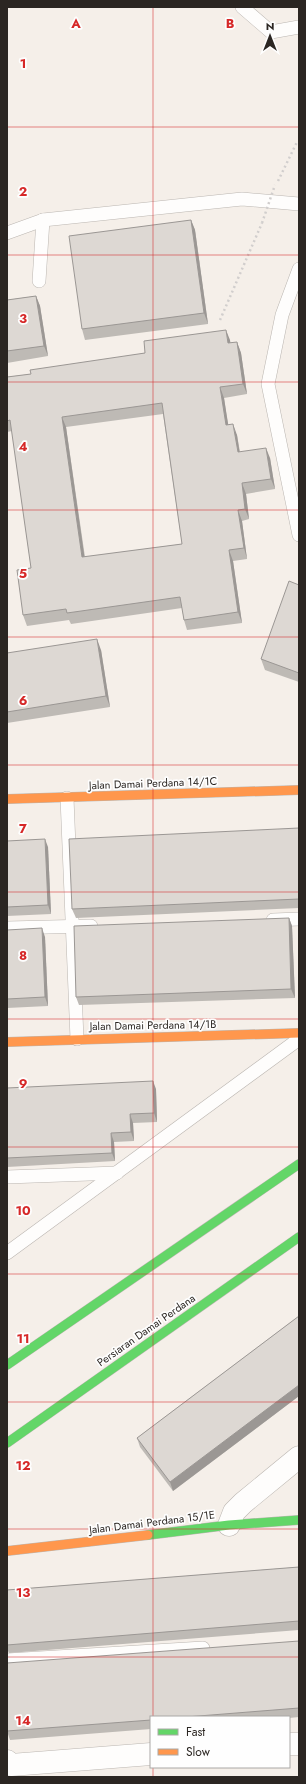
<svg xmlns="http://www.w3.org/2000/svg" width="306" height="1784" font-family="Jost,sans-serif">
  <rect width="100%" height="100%" fill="#f5efe9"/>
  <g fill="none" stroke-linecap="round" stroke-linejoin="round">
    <defs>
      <g id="lane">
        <polyline points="242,7 271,32 299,27"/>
        <polyline points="7,233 43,220"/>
        <polyline points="299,269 282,315 268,384 299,535"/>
        <polyline points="39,281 43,220 242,199 299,204"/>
        <polyline points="67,798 77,1039"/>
        <polyline points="273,920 299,919"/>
        <polyline points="7,928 91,926"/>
        <polyline points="7,1177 117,1173"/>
        <polyline points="7,1253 299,1039"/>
        <polyline points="7,1660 203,1648"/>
      </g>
      <g id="street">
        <polyline points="229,1525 234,1512 243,1503 299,1457"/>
        <polyline points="289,1744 299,1744"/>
        <polyline points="7,1761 11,1765 151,1754"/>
      </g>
      <g id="fast">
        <polyline points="7,1365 299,1164"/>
        <polyline points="7,1443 299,1237"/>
        <polyline points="148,1535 229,1525 299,1520"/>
      </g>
      <g id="slow">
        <polyline points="7,799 299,790"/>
        <polyline points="7,1042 299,1033"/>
        <polyline points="7,1551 148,1535"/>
      </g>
    </defs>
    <use href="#lane" stroke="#bbb6b1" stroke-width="14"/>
    <use href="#street" stroke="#bbb6b1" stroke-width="23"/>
    <use href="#fast" stroke="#bbb6b1" stroke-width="10"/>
    <use href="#slow" stroke="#bbb6b1" stroke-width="10"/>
    <g stroke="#d1cecd" stroke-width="2.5" stroke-dasharray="2 3" stroke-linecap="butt">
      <polyline points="278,181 297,142 299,141"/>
      <polyline points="220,320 262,223"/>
    </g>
    <use href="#lane" stroke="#fefdfc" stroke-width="13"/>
    <use href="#street" stroke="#fefdfc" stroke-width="22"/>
    <use href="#fast" stroke="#63d668" stroke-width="9"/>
    <use href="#slow" stroke="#ff974d" stroke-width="9"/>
    <polyline stroke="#d1cecd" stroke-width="2.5" stroke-dasharray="2 3" stroke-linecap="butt" points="262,223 275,185"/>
  </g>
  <g fill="#bebab5" fill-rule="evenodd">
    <polygon points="191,220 195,230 208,324 85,340 82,329"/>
    <polygon points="36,296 40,306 48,356 7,363 7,300"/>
    <path d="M230 340V343L237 342 241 353 247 394 224 398 228 425 237 435 240 452 270 458 275 489 246 494 249 519 242 521 247 559 233 561 242 623 187 630 184 620 182 608 71 624 69 620 27 626 23 615 31 568 12 431 7 432V377L31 374 145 353ZM163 414 182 544 85 557 66 427Z"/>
    <polygon points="299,585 299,682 265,670 261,659"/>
    <polygon points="101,650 110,707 7,723 7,653"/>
    <polygon points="299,828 299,908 76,918 72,909"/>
    <polygon points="7,841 48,847 51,914 7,916"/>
    <polygon points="289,918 292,926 295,998 79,1005 76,997"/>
    <polygon points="7,930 45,937 48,1006 7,1008"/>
    <polygon points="7,1088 156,1089 157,1122 133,1123 134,1141 114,1142 115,1161 7,1167"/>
    <polygon points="299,1316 299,1396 173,1491 140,1447 137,1438"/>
    <polygon points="299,1567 299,1630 9,1653 7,1649 7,1590"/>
    <polygon points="299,1641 299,1717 289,1718 289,1717 151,1717 151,1729 10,1740 7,1731"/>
  </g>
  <g fill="#9b9794">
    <polygon points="191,220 195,230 208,324 204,313"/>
    <polygon points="36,296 40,306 48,356 44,346"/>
    <polygon points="226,330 230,340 232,354 228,343"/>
    <polygon points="237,342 241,353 247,394 243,384"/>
    <polygon points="220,387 224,398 230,436 226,425"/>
    <polygon points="62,417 66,427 86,568 82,557"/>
    <polygon points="233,424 237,435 241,462 238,452"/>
    <polygon points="266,448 270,458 275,489 271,479"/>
    <polygon points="242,483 246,494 249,519 245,509"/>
    <polygon points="238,510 242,521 247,559 244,548"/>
    <polygon points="229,550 233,561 242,623 238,612"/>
    <polygon points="97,639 101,650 110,707 106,696"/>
    <polygon points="45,839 48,847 51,914 48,905"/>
    <polygon points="289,918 292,926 295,998 291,989"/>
    <polygon points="42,928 45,937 48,1006 45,997"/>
    <polygon points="153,1081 156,1089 157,1122 154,1113"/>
    <polygon points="130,1114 133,1123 134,1141 131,1132"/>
    <polygon points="111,1133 114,1142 115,1161 112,1153"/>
    <polygon points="299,1385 299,1396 173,1491 170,1482"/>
  </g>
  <g fill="#ddd8d3" stroke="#9b9794" fill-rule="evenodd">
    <polygon points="191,220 204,313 82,329 69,236"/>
    <polygon points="36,296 44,346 7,351 7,300"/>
    <path d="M226 330 228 343 237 342 243 384 220 387 226 425 233 424 238 452 266 448 271 479 242 483 245 509 238 510 244 548 229 550 238 612 184 620 180 597 67 613 66 609 23 615 17 570 31 568 10 420 7 421V377L31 374 30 370 145 353 144 341ZM162 403 182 544 82 557 62 417Z"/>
    <polygon points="289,581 299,585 299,673 261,659"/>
    <polygon points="97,639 106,696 7,712 7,653"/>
    <polygon points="299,828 299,899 72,909 69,839"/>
    <polygon points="45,839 48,905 7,907 7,841"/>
    <polygon points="289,918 291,989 76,997 74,926"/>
    <polygon points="42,928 45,997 7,999 7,930"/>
    <polygon points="153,1081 154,1113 130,1114 131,1132 111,1133 112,1153 7,1158 7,1088"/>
    <polygon points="299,1316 299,1385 170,1482 137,1438"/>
    <polygon points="299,1567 299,1621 7,1645 7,1590"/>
    <polygon points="299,1641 299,1708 186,1717 151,1717 151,1720 7,1731 7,1663"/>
  </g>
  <path fill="none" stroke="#d62828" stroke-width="1" stroke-opacity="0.55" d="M153 7V1717M7 127H299M7 255H299M7 382H299M7 510H299M7 637H299M7 765H299M7 892H299M7 1019H299M7 1147H299M7 1274H299M7 1402H299M7 1529H299M7 1657H299M153 1767V1777"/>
  <g text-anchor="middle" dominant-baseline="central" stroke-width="3.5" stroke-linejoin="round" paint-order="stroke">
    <g font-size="11" fill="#2b2622" stroke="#fefefe">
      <text transform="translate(153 783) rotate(-2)">Jalan Damai Perdana 14/1C</text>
      <text transform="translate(153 1025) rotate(-1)">Jalan Damai Perdana 14/1B</text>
      <text transform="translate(146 1330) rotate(-35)">Persiaran Damai Perdana</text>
      <text transform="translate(152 1522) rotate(-7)">Jalan Damai Perdana 15/1E</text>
    </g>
  </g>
  <g font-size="13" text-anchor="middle" font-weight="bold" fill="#d62828" stroke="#fefefe" stroke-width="3.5" stroke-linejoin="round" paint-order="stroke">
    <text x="76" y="28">A</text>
    <text x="230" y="28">B</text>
    <text x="23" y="68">1</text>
    <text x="23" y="196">2</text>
    <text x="23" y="323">3</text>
    <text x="23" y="451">4</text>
    <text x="23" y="578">5</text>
    <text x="23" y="705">6</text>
    <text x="23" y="833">7</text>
    <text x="23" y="960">8</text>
    <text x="23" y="1088">9</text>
    <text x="23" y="1215">10</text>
    <text x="23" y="1343">11</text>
    <text x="23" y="1470">12</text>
    <text x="23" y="1597">13</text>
    <text x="23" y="1725">14</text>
  </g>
  <rect width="306" height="1784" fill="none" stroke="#2b2622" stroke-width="16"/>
  <rect x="150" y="1716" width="140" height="52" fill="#fefefe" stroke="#aaa8a6"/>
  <rect x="158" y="1729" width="20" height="6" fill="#63d668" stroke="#aaa8a6"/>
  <text x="186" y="1736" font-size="12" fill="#2b2622">Fast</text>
  <rect x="158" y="1749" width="20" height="6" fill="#ff974d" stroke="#aaa8a6"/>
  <text x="186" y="1756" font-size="12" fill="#2b2622">Slow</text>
  <g transform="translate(270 36)" stroke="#fefefe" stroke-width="3" paint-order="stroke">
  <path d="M0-3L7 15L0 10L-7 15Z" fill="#2b2622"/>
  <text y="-6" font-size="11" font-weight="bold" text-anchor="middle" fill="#2b2622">N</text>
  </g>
</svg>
